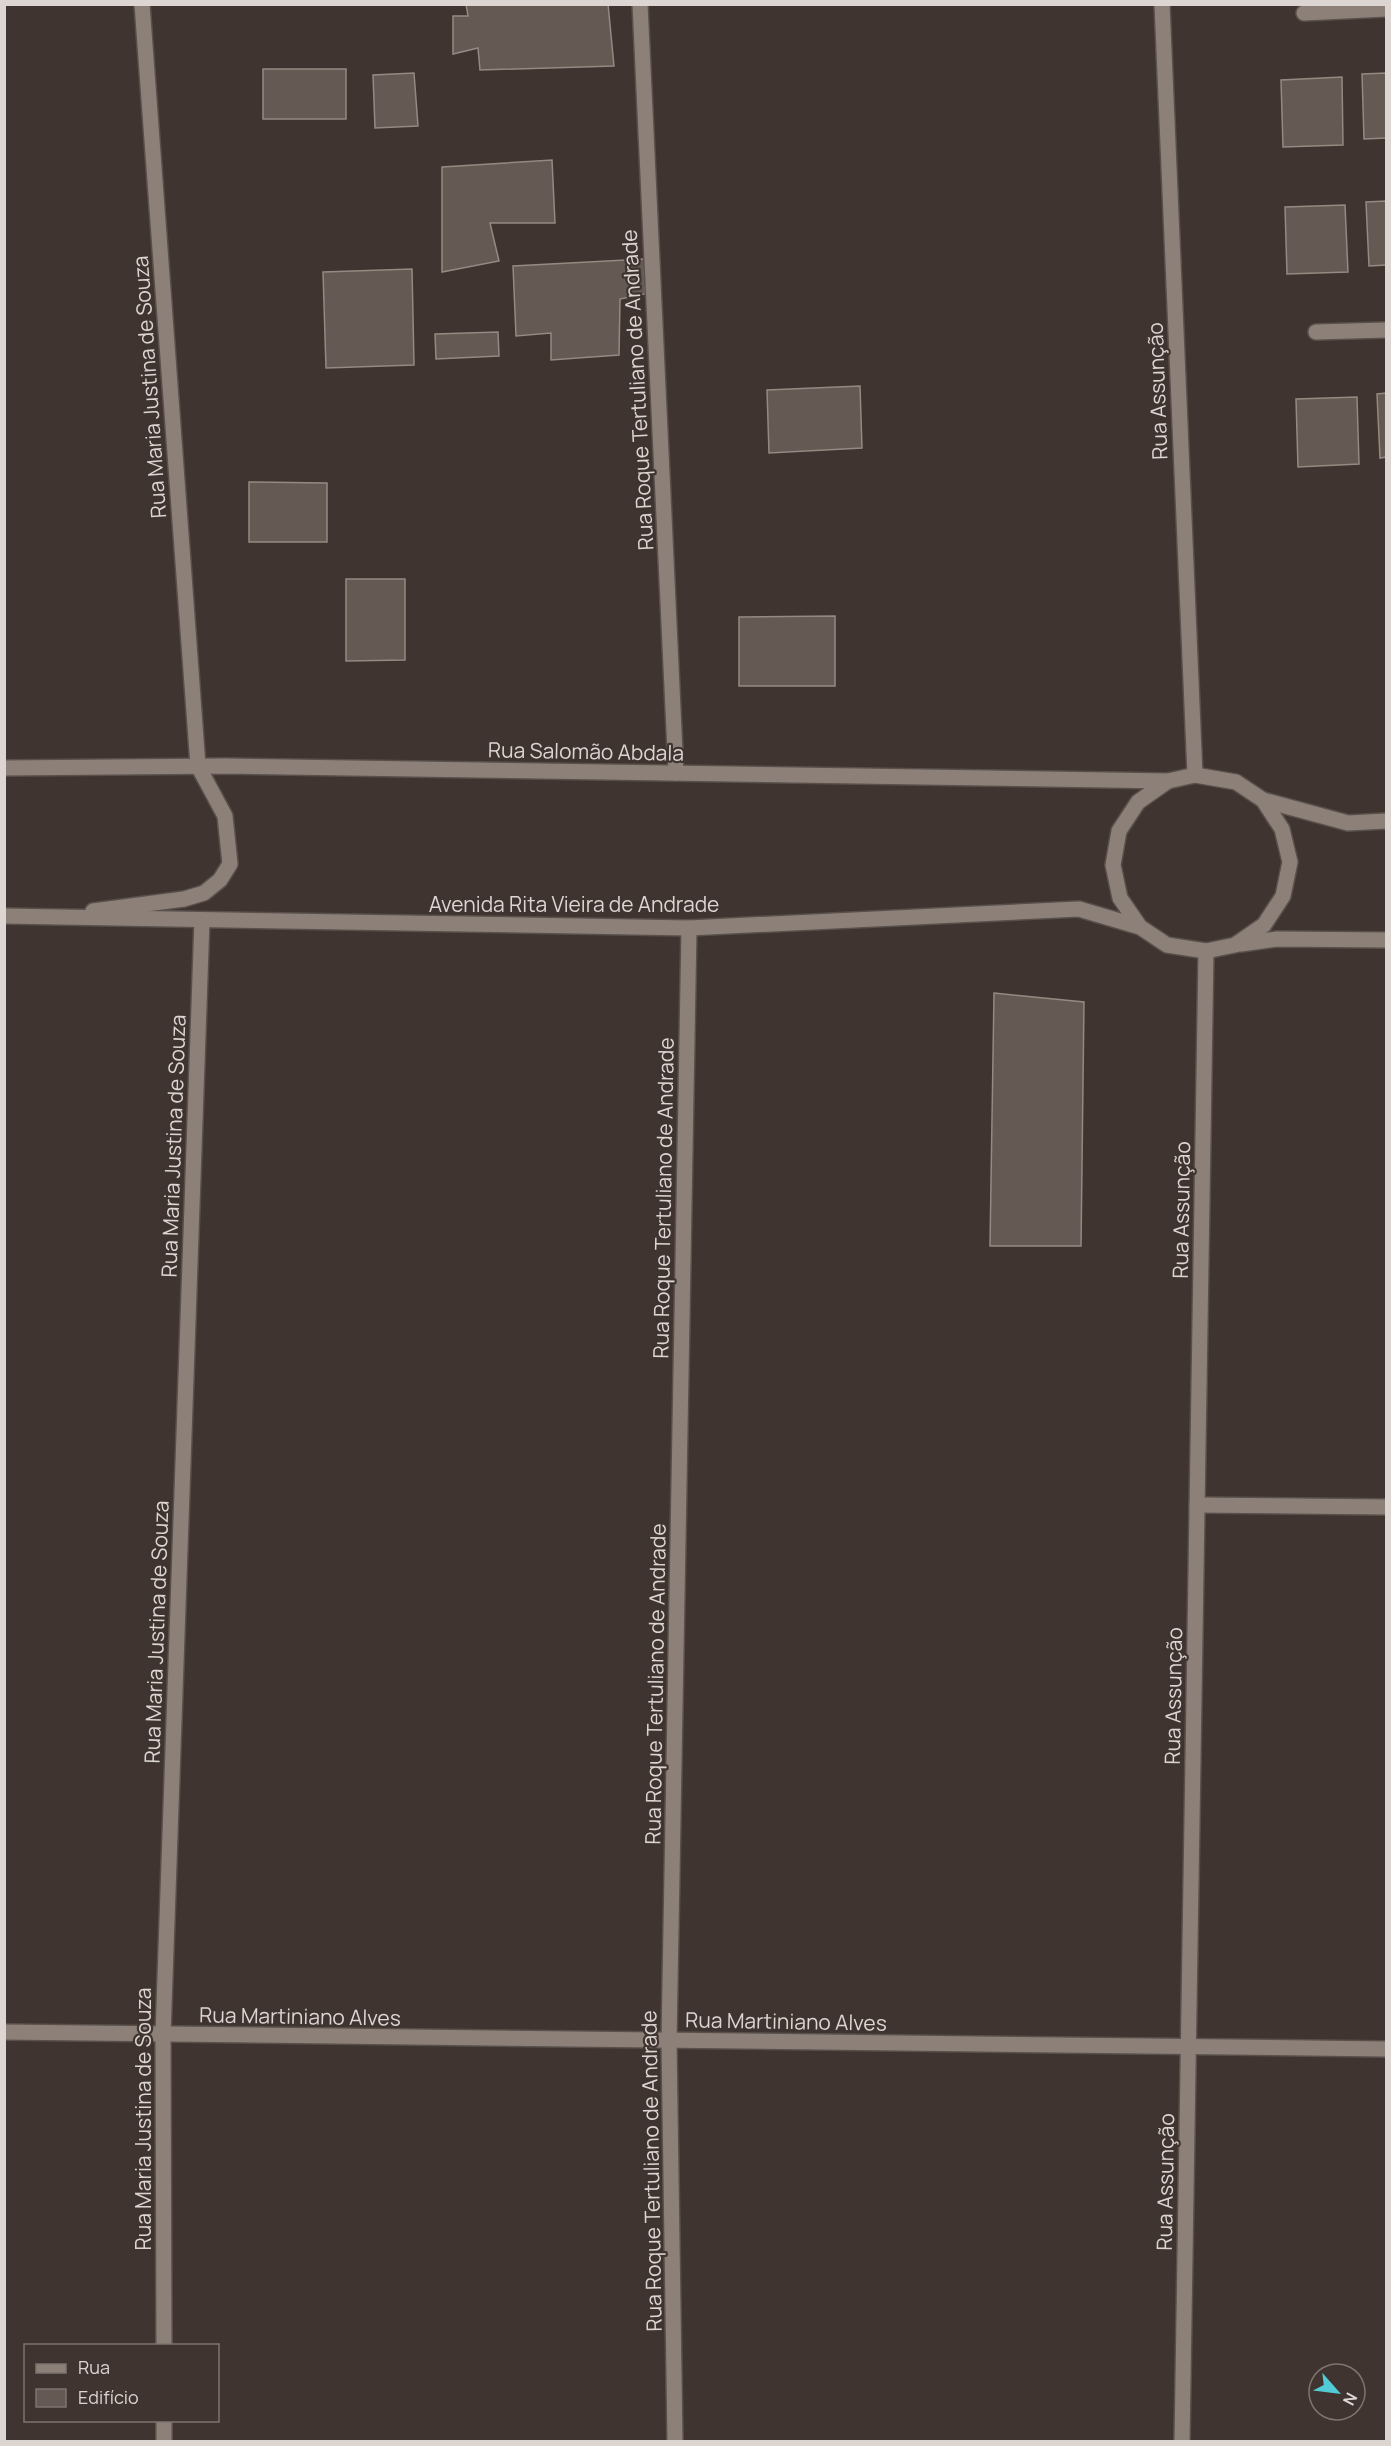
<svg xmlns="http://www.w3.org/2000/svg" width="1391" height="2446" font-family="Manrope,sans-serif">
  <rect width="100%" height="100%" fill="#3f342f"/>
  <g fill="#655953" stroke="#968982" stroke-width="1.5">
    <polygon points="466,4 608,4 614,66 480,70 478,48 453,54 453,16 468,16"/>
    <rect x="263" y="69" width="83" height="50"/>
    <polygon points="414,73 418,126 375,128 373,75"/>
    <polygon points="1386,73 1386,138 1364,139 1362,74"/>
    <polygon points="1342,77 1343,145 1283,147 1281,80"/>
    <polygon points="552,160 555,223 490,223 499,261 442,272 442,167"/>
    <polygon points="1386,201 1386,265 1369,266 1366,202"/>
    <polygon points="1345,205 1348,272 1287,274 1285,207"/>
    <polygon points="644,259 645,294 620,299 619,355 551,360 551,333 516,336 513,266"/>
    <polygon points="412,269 414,365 326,368 323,272"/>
    <polygon points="498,332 499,356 436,359 435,334"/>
    <polygon points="860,386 862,448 769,453 767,390"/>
    <polygon points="1386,393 1386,457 1380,458 1377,394"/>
    <polygon points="1357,397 1359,464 1298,467 1296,399"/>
    <polygon points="249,482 327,483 327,542 249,542"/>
    <polygon points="346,579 405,579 405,660 346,661"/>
    <polygon points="835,616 835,686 739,686 739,617"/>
    <polygon points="994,993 1084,1002 1081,1246 990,1246"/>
  </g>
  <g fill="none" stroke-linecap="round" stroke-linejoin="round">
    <defs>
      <g id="street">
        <polyline points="142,4 198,766"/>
        <polyline points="640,4 676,773"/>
        <polyline points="1304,13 1386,9"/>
        <polyline points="1316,332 1386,330"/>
        <polyline points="1197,1505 1386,1507"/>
        <polyline points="4,2032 1386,2049"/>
        <polyline points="164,2346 163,2035 202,920"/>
        <polyline points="164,2420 164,2442"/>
        <polyline points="675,2442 669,2041 689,928"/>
        <polyline points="1182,2442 1206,951"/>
      </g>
      <g id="secondary">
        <polyline points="1162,4 1195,775"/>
        <polyline points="4,768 225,766 1168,781"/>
        <polyline points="1263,800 1348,823 1386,821"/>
        <polyline points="93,911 184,899 204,893 220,880 230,864 225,816 198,766"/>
        <polyline points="4,916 689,928 1079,909 1140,927 1167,945 1206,951 1235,945 1264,925 1283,896 1290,862 1282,829 1263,800 1236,782 1195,775 1168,781 1138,802 1119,831 1113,865 1120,898 1140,927"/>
        <polyline points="1241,944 1277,939 1386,940"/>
      </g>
    </defs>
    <use href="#street" stroke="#59504b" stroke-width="18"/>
    <use href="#secondary" stroke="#59504b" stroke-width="18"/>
    <use href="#street" stroke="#8d8079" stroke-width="15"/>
    <use href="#secondary" stroke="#8d8079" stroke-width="15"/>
  </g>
  <g text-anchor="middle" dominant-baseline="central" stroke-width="4.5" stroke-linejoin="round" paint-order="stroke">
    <g font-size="21" fill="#dcd5d1" stroke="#3f342f">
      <text transform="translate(149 387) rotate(-94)">Rua Maria Justina de Souza</text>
      <text transform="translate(637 390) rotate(-93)">Rua Roque Tertuliano de Andrade</text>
      <text transform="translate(1157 391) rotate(-92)">Rua Assunção</text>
      <text transform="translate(586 751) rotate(1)">Rua Salomão Abdala</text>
      <text x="574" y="904">Avenida Rita Vieira de Andrade</text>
      <text transform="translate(173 1146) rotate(-88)">Rua Maria Justina de Souza</text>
      <text transform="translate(663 1198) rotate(-89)">Rua Roque Tertuliano de Andrade</text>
      <text transform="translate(1181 1210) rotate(-89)">Rua Assunção</text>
      <text transform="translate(156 1632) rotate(-88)">Rua Maria Justina de Souza</text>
      <text transform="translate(655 1684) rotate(-89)">Rua Roque Tertuliano de Andrade</text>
      <text transform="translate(1173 1696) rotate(-89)">Rua Assunção</text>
      <text transform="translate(300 2016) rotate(1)">Rua Martiniano Alves</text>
      <text transform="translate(786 2021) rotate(1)">Rua Martiniano Alves</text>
      <text transform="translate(143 2119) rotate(-90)">Rua Maria Justina de Souza</text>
      <text transform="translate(651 2171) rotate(-91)">Rua Roque Tertuliano de Andrade</text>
      <text transform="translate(1165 2182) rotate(-89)">Rua Assunção</text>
    </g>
  </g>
  <rect width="1391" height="2446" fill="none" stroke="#dcd5d1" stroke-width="12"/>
  <rect x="24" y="2344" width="195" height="78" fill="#3f342f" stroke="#7e7470" stroke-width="1.5"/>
  <rect x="36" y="2364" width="30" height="9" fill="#8d8079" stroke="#7e7470" stroke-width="1.5"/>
  <text x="78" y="2374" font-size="18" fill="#dcd5d1">Rua</text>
  <rect x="36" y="2389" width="30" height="18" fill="#655953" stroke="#7e7470" stroke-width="1.5"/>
  <text x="78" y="2404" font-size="18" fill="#dcd5d1">Edifício</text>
  <g transform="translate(1337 2392) rotate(118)"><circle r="28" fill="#3f342f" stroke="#7e7470" stroke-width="1.5"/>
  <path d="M0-4.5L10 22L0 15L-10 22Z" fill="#52cbd7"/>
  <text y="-9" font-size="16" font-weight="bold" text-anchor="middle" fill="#dcd5d1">N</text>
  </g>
</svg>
